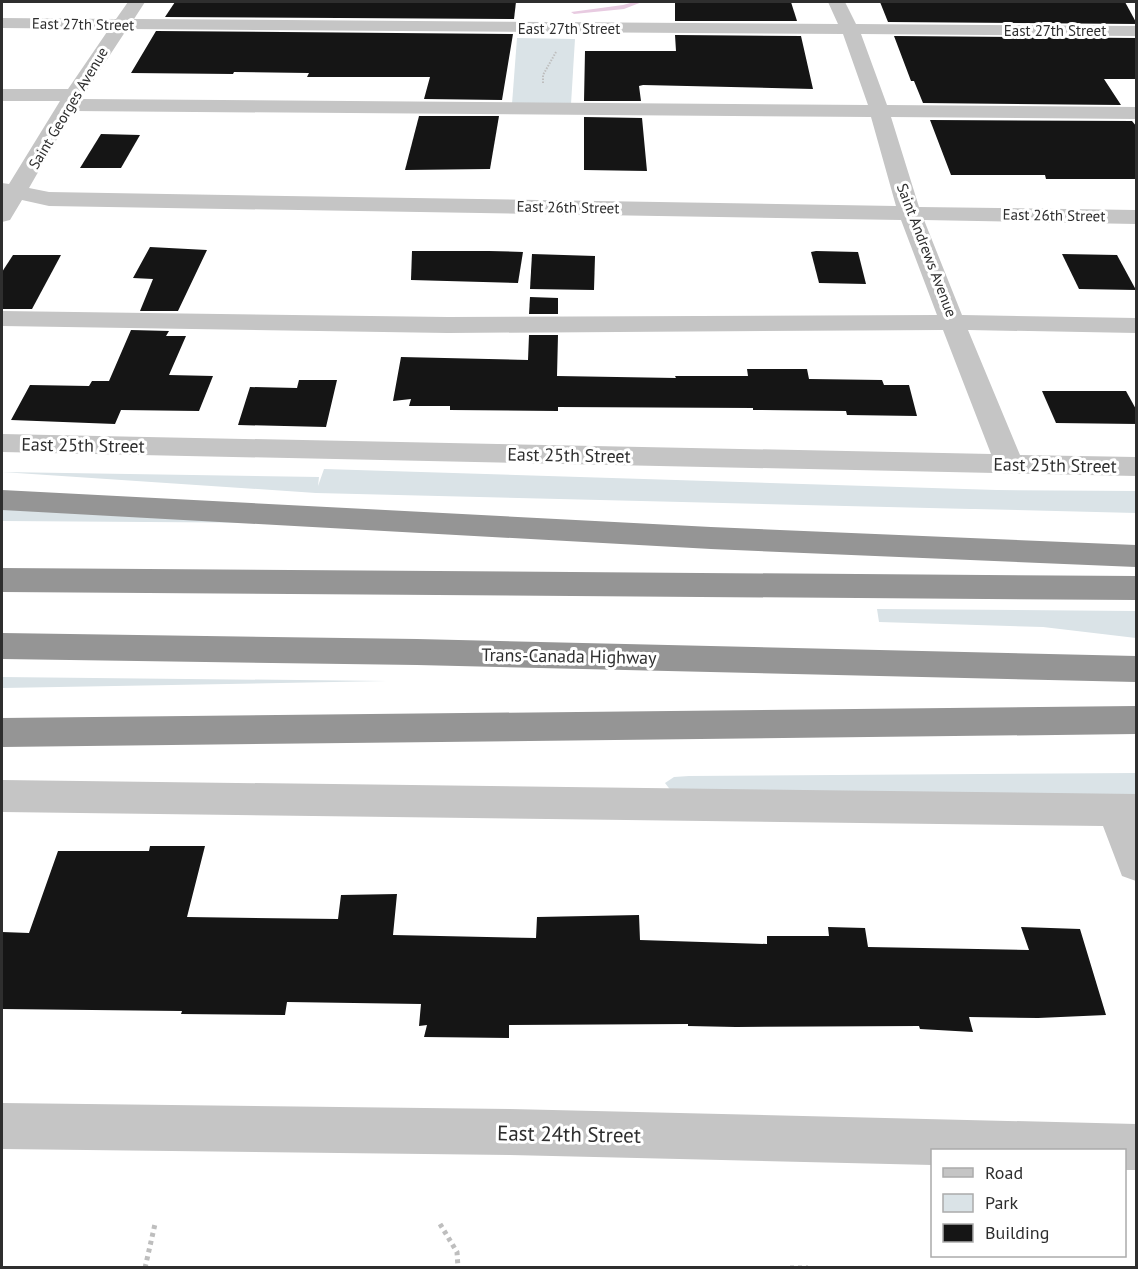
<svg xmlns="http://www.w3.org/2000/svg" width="1138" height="1269" font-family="'PT Sans',sans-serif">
  <rect width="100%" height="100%" fill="#fff"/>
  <g fill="#dae3e7">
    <polygon points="517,38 575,39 571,104 512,104"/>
    <polygon points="324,469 997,490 1136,491 1136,513 316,493 2,472 319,477 318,486"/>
    <polygon points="2,505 304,520 306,523 2,521"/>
    <polygon points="877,609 1136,611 1136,638 1043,627 879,622"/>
    <polygon points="2,677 387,681 2,688"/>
    <polygon points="1136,773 1136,799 687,794 672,792 665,783 674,777 689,776"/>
  </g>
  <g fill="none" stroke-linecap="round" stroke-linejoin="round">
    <polygon fill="#e8cbe1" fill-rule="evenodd" points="634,2 642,2 624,9 574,14 571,12 623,5"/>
  </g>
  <g fill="#151515">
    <polygon points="175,2 516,2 514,19 165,17"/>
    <polygon points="675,2 791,2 797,21 675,21"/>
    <polygon points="880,2 1125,2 1137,24 888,22"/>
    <polygon points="156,31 513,34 502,100 424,99 430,77 307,77 309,73 234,72 233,74 131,73"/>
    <polygon points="675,35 801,36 813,89 643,85 639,86 641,101 584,101 585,51 676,51"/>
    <polygon points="894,36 1137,38 1137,79 1104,79 1121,105 923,103 914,81 911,81"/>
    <polygon points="419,116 499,116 490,169 405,170"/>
    <polygon points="584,117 642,118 647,171 584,170"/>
    <polygon points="930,120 1132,121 1137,127 1137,179 1046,179 1045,175 951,175"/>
    <polygon points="101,134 140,135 121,168 80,168"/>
    <polygon points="150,247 207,250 178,311 140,311 153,279 133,278"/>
    <polygon points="412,251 489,251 523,252 518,283 411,280"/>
    <polygon points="816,251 858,252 866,284 819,283 811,252"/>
    <polygon points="532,254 595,256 594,290 530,289"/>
    <polygon points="1062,254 1117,255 1136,290 1079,289"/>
    <polygon points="13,255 61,255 32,309 2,309 2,272"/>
    <polygon points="530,297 558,298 558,314 529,314"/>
    <polygon points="131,330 169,331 166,336 186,336 169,375 213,376 199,411 121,410 115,424 11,420 30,385 89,386 92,381 109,381"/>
    <polygon points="529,335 558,335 557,376 676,378 675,376 748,376 747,369 807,369 809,379 882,380 884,385 909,385 917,416 847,415 846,411 753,410 753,408 558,407 558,411 450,410 450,406 409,406 411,399 393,401 401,357 528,360"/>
    <polygon points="299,380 337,380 326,427 238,425 250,387 297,388"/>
    <polygon points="1042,391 1126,391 1137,411 1137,424 1056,423"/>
    <polygon points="150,846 205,846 187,917 338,919 341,895 397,894 393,935 536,938 537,917 639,915 640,940 767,944 767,936 829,936 828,927 865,928 868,947 1029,950 1021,927 1080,929 1106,1015 1038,1018 969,1017 973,1032 920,1029 919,1026 736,1027 688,1026 688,1024 509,1025 509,1038 424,1037 427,1025 419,1026 421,1004 287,1002 285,1015 181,1014 182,1011 2,1009 2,932 29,933 58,851 149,851"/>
  </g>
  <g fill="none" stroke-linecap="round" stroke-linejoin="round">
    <polyline stroke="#bebebe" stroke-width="2" stroke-dasharray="1.5 1.5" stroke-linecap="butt" points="543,83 543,75 556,52"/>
    <g stroke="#bebebe" stroke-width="5" stroke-dasharray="4 4" stroke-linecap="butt">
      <polyline points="440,1224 457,1252 458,1268"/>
      <polyline points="145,1268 155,1224"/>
      <polyline points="790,1268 808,1268"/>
    </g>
    <g fill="#c5c5c5" fill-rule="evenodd">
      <path d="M128 2H145L134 19 838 24 828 2H845L856 24 1136 26V36L861 34 887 105 1136 107V119L891 117 919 207 1136 210V224L924 220 962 315 1136 318V333L968 330 1020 455 1136 457V476L2 452V434L991 454 943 330 448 333 2 326V311L448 317 937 315 901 220 49 206 22 200 10 220 2 222V183L9 184 60 101H2V89H68L109 29 2 28V18L116 19ZM127 29 843 34 868 105 81 99ZM73 111 871 117 896 206 49 192 29 188Z"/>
      <polygon points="2,780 1136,794 1136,881 1122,876 1103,826 2,812"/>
      <polygon points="2,1103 510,1109 1136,1124 1136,1170 1124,1170 1124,1150 932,1150 932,1165 510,1155 2,1149"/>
    </g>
    <g fill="#959595" fill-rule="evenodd">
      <polygon points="2,490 711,527 1136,545 1136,567 711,549 2,510"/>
      <polygon points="2,568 1136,576 1136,600 2,592"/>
      <polygon points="2,633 417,639 1136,656 1136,682 417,665 2,659"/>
      <polygon points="1136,706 1136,734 2,747 2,718"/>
    </g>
  </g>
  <g text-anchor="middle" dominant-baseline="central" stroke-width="6" stroke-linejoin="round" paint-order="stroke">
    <g font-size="15" fill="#2e2e2e" stroke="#fff">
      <text transform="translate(83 24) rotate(1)">East 27th Street</text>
      <text x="569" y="28">East 27th Street</text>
      <text x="1055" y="30">East 27th Street</text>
      <text transform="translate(68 108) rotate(-59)">Saint Georges Avenue</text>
      <text transform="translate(568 207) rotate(1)">East 26th Street</text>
      <text transform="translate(1054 215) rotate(1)">East 26th Street</text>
      <text transform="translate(927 250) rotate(69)">Saint Andrews Avenue</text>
    </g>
    <g font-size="18" fill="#2e2e2e" stroke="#fff">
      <text transform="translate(83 445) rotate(1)">East 25th Street</text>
      <text transform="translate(569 455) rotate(1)">East 25th Street</text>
      <text transform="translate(1055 465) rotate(1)">East 25th Street</text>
      <text transform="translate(569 656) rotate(1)">Trans-Canada Highway</text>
    </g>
    <g font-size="21" fill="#2e2e2e" stroke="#fff">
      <text transform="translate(569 1134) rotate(1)">East 24th Street</text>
    </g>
  </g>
  <rect width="1138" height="1269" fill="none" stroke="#2e2e2e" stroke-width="6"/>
  <rect x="931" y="1149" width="195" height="108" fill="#ffffff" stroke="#ababab" stroke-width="1.5"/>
  <rect x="943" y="1168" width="30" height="9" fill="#c5c5c5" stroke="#ababab" stroke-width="1.5"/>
  <text x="985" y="1179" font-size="18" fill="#2e2e2e">Road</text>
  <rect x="943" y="1194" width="30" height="18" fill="#dae3e7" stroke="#ababab" stroke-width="1.5"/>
  <text x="985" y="1209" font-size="18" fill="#2e2e2e">Park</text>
  <rect x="943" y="1224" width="30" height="18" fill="#151515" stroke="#ababab" stroke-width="1.5"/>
  <text x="985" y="1239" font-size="18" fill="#2e2e2e">Building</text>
</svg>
